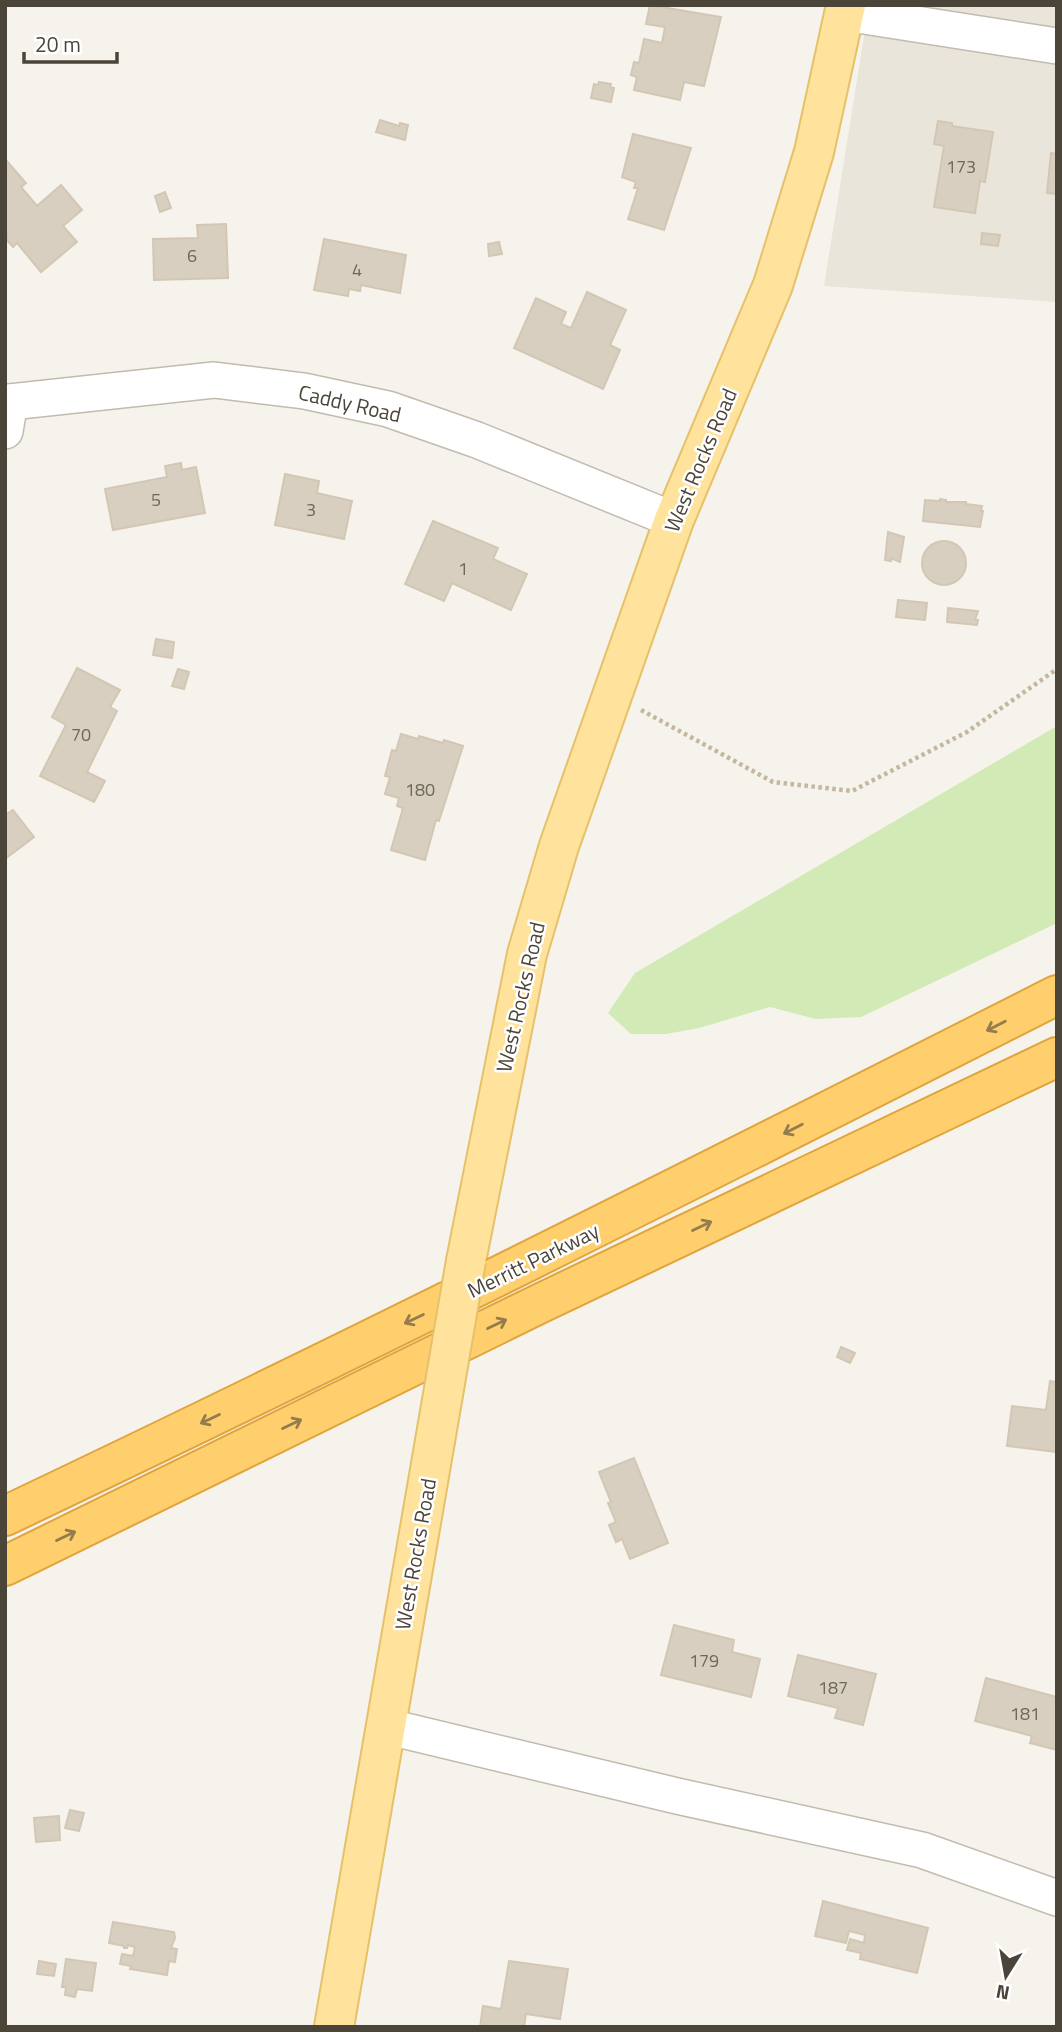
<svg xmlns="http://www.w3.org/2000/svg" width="1062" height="2032" font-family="'Titillium Web',sans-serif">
  <rect width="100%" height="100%" fill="#f6f3ec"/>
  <polygon fill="#eae5da" points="869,5 1057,5 1057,302 824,286"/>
  <polygon fill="#d2eab5" points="1057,726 1057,923 861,1017 816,1019 770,1007 699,1028 666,1034 631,1034 608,1013 635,973"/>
  <g fill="#d8cfc1" stroke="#d3c7b4" stroke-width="2">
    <polygon points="650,5 721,17 704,86 684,82 680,100 634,90 637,77 631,75 634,62 639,63 644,39 662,43 665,27 646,24"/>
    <polygon points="599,82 611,84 610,87 614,88 611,102 591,98 594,84 598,85"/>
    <polygon points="380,120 399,126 400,123 408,125 405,140 376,132"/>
    <polygon points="938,121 952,123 952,126 993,132 985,182 980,181 975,213 934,207 944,146 934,144"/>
    <polygon points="633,134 691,148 664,230 628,219 638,188 634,188 636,182 622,177"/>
    <polygon points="1051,153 1057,154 1057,194 1047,193"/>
    <polygon points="5,159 26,183 21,187 37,206 61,185 82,210 63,226 77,242 41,272 17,243 13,247 5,238 8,234 5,230"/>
    <polygon points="165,192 171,208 160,212 155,196"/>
    <polygon points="226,224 228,278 154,280 153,239 198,238 197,225"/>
    <polygon points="982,233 1000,235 998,246 981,244"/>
    <polygon points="324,239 406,255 400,293 361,285 360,291 349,289 348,296 314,290"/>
    <polygon points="499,242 502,254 489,256 488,244"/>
    <polygon points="587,292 626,310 610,345 620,350 603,389 514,348 536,298 566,312 561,324 571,328"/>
    <polygon points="181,463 182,470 196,467 205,513 113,530 105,489 167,477 165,466"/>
    <polygon points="285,474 319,481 317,493 352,501 344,539 275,525"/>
    <polygon points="940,499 946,500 946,502 966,502 966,504 982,506 981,511 983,511 980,527 923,521 925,500 940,501"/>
    <polygon points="433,521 498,548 493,559 527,574 511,610 452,583 444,601 405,584"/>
    <polygon points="888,532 904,537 900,562 891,558 891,561 885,560"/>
    <circle cx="944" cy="563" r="22"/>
    <polygon points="898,600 927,603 925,620 896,617"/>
    <polygon points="948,608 978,611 975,620 978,620 977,625 947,622"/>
    <polygon points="156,639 174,642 172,658 153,655"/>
    <polygon points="77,668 120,690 110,707 117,711 87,772 105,781 94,802 40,776 66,725 52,717"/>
    <polygon points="178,669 189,672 184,689 172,686"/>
    <polygon points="401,734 418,739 419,736 443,743 444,740 463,746 439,821 436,820 425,860 391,850 403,808 397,806 399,798 385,794 390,777 385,776 392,750 396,751"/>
    <polygon points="13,810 34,837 5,859 5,815"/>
    <polygon points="841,1347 855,1353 850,1363 837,1357"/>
    <polygon points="1050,1381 1057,1382 1057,1452 1007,1446 1012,1406 1046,1410"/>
    <polygon points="634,1458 668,1543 630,1559 622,1539 616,1542 609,1525 616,1522 608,1503 611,1502 599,1472"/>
    <polygon points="674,1625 734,1640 732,1652 760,1659 751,1697 661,1675"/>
    <polygon points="798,1655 876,1674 863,1725 835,1718 838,1708 788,1696"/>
    <polygon points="986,1678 1057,1697 1057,1750 1030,1743 1032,1736 975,1721"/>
    <polygon points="70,1810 84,1813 79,1831 65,1828"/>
    <polygon points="59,1816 60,1840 36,1842 34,1818"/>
    <polygon points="823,1901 928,1928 917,1973 860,1959 861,1953 847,1950 850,1939 864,1943 865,1935 849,1931 846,1943 815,1936"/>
    <polygon points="113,1922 174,1932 175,1938 171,1948 177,1949 175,1962 169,1961 167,1975 130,1969 131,1966 120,1964 122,1954 133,1956 135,1947 128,1945 127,1948 124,1948 124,1946 109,1943"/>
    <polygon points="66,1959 96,1963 92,1991 77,1989 75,1997 65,1995 66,1987 62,1987"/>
    <polygon points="39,1961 56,1964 54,1976 37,1974"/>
    <polygon points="509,1961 568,1969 560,2019 526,2014 524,2027 480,2027 483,2006 501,2009"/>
  </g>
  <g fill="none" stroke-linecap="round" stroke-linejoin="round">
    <defs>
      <g id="minor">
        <polyline points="845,13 1057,46"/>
        <polyline points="10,402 214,380 304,391 388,409 477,440 674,520"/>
        <polyline points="5,431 10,402"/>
        <polyline points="385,1726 677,1796 922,1850 1057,1898"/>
      </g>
      <g id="major">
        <polyline points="466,1261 527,954 559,846 674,520 773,285 814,152 846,5"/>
        <polyline points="334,2027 435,1441"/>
      </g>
      <g id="highway">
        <path d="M5 1516C359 1348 708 1172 1057 995"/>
        <polyline points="5,1566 539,1304 1057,1057"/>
      </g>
    </defs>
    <use href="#minor" stroke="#c2bbae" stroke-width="38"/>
    <use href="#major" stroke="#e6c16a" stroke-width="42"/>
    <use href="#highway" stroke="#e0a43c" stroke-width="42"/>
    <polyline stroke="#c4b79f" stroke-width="4.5" stroke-dasharray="3.5 3.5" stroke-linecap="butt" points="641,710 773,782 852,791 967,732 1057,669"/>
    <use href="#minor" stroke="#fff" stroke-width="35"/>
    <use href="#major" stroke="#ffe39c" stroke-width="38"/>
    <use href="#highway" stroke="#ffcf6e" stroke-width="38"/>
    <defs>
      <polyline id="major-bridge" points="435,1441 466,1261"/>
    </defs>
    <use href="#major-bridge" stroke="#e6c16a" stroke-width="42" stroke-linecap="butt"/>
    <use href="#major-bridge" stroke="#ffe39c" stroke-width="38"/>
  </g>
  <defs><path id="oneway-shaft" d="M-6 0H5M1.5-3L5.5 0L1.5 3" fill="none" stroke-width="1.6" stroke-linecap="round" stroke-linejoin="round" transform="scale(1.75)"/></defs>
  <g stroke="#937c4e">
    <use href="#oneway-shaft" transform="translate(996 1026) rotate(153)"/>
    <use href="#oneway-shaft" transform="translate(793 1129) rotate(153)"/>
    <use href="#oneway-shaft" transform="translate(702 1226) rotate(-25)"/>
    <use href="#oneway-shaft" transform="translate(414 1319) rotate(154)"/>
    <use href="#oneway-shaft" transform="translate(497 1324) rotate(-26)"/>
    <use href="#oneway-shaft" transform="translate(210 1419) rotate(154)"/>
    <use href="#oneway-shaft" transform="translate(292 1424) rotate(-26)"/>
    <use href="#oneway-shaft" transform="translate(66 1536) rotate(-26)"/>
  </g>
  <g text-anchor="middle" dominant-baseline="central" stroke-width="5" stroke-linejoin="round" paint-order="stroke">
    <g font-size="18" fill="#6e675b">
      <text x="961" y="166">173</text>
      <text x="192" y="255">6</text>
      <text x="357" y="269">4</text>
      <text x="156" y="499">5</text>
      <text x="311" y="509">3</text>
      <text x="463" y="568">1</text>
      <text x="81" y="734">70</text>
      <text x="420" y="789">180</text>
      <text x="704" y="1660">179</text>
      <text x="833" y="1687">187</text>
      <text x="1025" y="1713">181</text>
    </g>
    <g font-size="21" fill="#4b4439" stroke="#fff">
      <text transform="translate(350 403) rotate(13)">Caddy Road</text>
      <text transform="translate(700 460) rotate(-67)">West Rocks Road</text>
      <text transform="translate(520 997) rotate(-77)">West Rocks Road</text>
      <text transform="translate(533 1260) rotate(-26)">Merritt Parkway</text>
      <text transform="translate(415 1554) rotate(-80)">West Rocks Road</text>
    </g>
  </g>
  <rect width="1062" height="2032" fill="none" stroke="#4b4439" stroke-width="14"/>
  <g transform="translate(1006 1976) rotate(191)" stroke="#ffffff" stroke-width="5" paint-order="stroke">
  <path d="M0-5L12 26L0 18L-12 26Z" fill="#4b4439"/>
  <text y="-10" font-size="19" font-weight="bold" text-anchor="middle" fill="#4b4439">N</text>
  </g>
  <path d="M24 52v10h93v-10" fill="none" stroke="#4b4439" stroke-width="3.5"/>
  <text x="35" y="52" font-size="21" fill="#4b4439" stroke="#ffffff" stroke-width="5" paint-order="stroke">20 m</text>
</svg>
